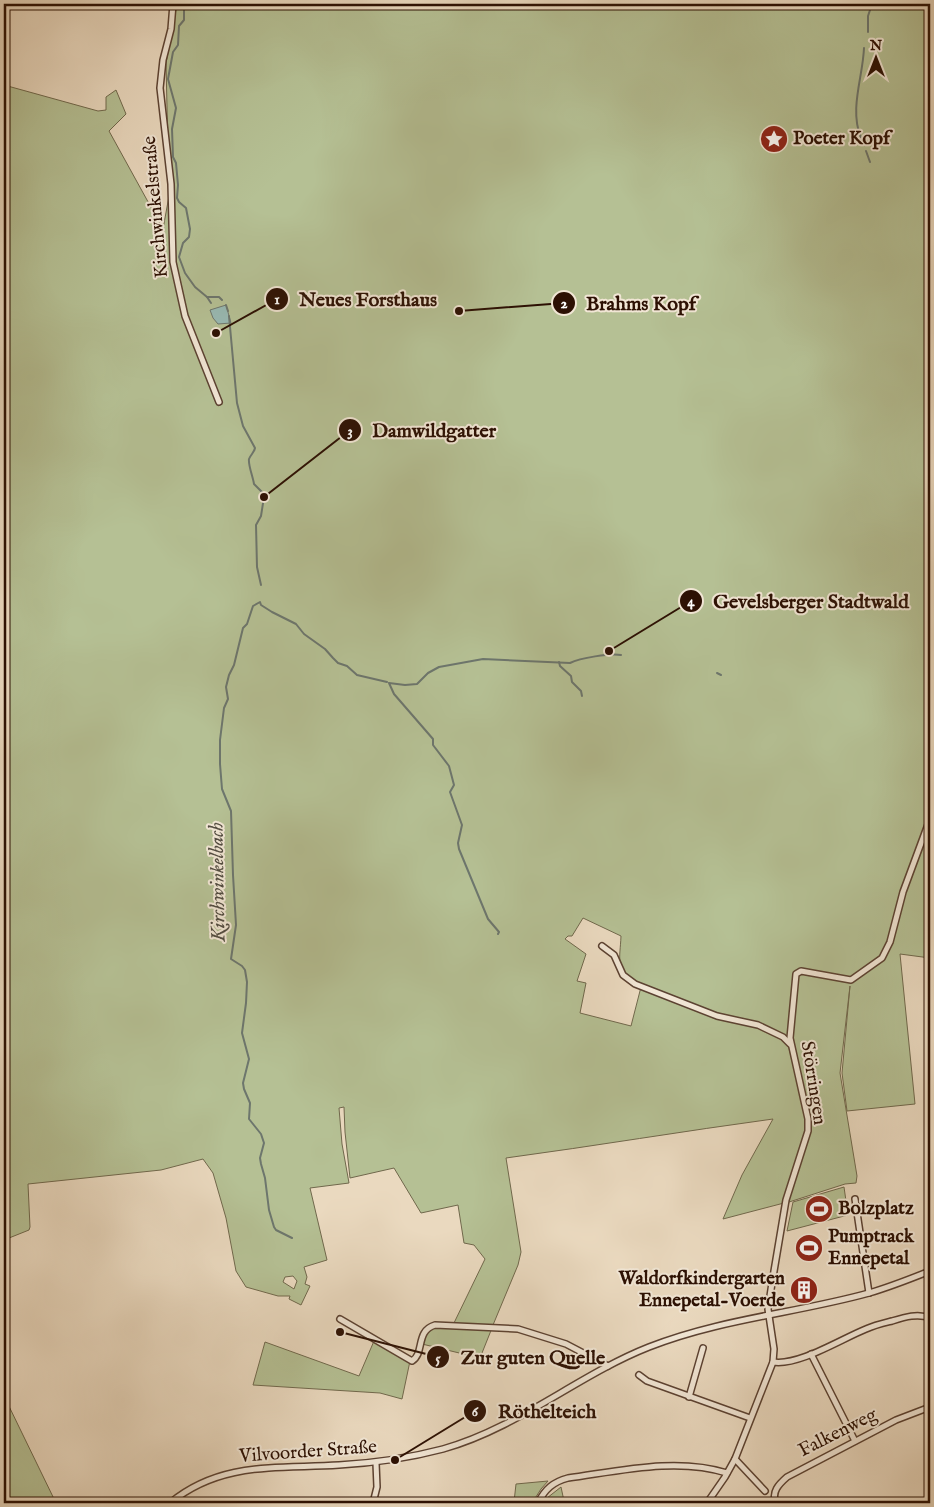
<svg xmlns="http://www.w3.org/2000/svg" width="934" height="1507" font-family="'IM FELL English',serif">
  <rect width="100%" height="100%" fill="#ead9bf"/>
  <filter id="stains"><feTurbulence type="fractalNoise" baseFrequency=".004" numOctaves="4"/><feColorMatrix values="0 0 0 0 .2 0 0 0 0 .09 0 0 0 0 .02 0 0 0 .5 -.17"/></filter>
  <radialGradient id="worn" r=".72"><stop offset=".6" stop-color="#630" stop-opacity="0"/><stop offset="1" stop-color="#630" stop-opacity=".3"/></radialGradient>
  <g fill="#b5c094" stroke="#70684c" fill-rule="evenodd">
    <path d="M177 4H930V958L900 954 915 1104 847 1111 842 1073 850 986 840 1073 857 1176 856 1183 845 1184 786 1203 809 1130 789 1041 774 1031 727 1018 635 983C615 966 620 960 621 936L583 918 572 936H568L565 939 586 954 577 981 586 983 580 1013 631 1026 641 987C666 997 691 1009 717 1017 741 1025 769 1025 788 1044L807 1119V1130L784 1203 723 1219 742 1175 773 1119C684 1131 595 1146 506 1158L521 1252 518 1265 493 1325H453L485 1259 474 1245 464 1243 458 1205 421 1213 394 1168 350 1178 345 1132 344 1107 339 1108 342 1144 349 1183 310 1188 327 1260 304 1267 307 1277 305 1284 310 1286 301 1305 289 1299 290 1296H278L246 1287 236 1271 226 1218 213 1173 203 1159 161 1170 28 1184 30 1227 29 1230 4 1240V85L98 111 106 110V97L116 90 126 114 109 131 163 229 169 196 166 63ZM293 1276 297 1281 294 1289 283 1282 285 1277Z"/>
    <polygon points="844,1187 848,1215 787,1231 793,1202"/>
    <polygon points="819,1242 820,1251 800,1254 799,1245"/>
    <polygon points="437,1327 492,1328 480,1358 422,1344 426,1331"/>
    <polygon points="374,1341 410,1361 402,1399 380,1393 253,1385 265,1342 359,1376"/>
    <polygon points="4,1396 56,1503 4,1503"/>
    <polygon points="548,1481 541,1489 532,1503 514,1502 516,1484"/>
    <polygon points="561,1487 564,1501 561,1502 547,1498"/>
  </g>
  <polygon fill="#98bab4" stroke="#6d766d" points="226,305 231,323 218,324 213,318 210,310"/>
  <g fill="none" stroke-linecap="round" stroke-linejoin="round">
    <g stroke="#6d766d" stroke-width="2">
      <polyline points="590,4 590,6"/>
      <polyline points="184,10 184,20 179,26 178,45 173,52 168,79 176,108 172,129 173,157 176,163 178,185 177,198 179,202 186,208 190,229 189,237 183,243 179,257 185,273 195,287 207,297 219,297 222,300"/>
      <polyline points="868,32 868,16 872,4"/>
      <path d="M861 138C849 109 863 77 864 48"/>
      <polyline points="866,151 870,162"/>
      <polyline points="207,297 211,303"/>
      <polyline points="226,305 228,311"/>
      <path d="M229 316 237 403 243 426 255 448C254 453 251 454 249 459 248 465 253 477 254 484L262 492 264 497 261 516 256 525 257 567 261 585"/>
      <polyline points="559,662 560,666 571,676 572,682 581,691 582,696"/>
      <polyline points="717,673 721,675"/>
      <path d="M498 934 499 932 488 919 459 849 458 843 462 825 450 792 454 785 449 766 433 745V739L394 694 389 683 405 685 417 684 428 673 439 667 483 659 570 663C580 658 610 653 621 655"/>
      <polyline points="292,1238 276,1230 274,1227 269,1210 265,1178 261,1164 260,1158 264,1143 261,1134 249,1119 250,1103 244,1089 243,1083 249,1059 242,1033 246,1003 247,982 245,970 242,966 231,959 236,925 233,875 231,811 222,789 220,764 220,740 224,708 228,699 226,687 229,675 234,665 243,628 247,624 253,606 260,602 261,605 272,612 296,624 304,634 325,649 333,658 338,663 347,666 357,675 387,682"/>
    </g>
    <defs>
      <g id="street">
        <polyline points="173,4 171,29 163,60 160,88 171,184 173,262 185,316 219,402"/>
        <polyline points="602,946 614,955 623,975 635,984 717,1016 758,1025 783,1037 790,1044"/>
        <polyline points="855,1199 869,1293"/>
        <path d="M340 1319 412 1361C425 1353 415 1331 435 1325L518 1329 566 1344 608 1366"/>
        <polyline points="811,1354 855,1441"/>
        <path d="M773 1362C799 1366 841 1339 866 1329 875 1325 884 1323 892 1321 905 1317 918 1313 930 1318"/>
        <polyline points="639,1375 647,1381 750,1418"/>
        <polyline points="689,1397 703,1348"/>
        <polyline points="735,1459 765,1491"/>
        <path d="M170 1503C221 1461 277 1469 339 1465 375 1463 409 1458 443 1449 518 1428 578 1375 649 1347 720 1319 797 1313 869 1293 890 1287 910 1279 930 1271"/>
        <polyline points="373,1503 377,1487 376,1463"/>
        <path d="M538 1503C545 1489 553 1482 568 1478 619 1471 677 1457 727 1473"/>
        <polyline points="707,1503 725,1477 735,1459 773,1362 774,1349 768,1309 772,1283 786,1200 808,1131 808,1119 790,1038 796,974 801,971 851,980 882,958 890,942 903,892 930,819"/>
        <path d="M776 1503C771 1492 779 1484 787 1477L896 1420 930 1407"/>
      </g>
    </defs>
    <use href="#street" stroke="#5c4232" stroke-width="8"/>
    <use href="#street" stroke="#f1e6d5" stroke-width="5"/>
  </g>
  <defs>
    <symbol id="sight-disc" viewBox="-11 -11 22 22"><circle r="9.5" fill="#8f2418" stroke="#f1e6d5"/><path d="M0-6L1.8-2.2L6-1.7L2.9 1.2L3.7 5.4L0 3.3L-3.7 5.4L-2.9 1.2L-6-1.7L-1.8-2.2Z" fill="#fff"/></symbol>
    <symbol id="stadium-disc" viewBox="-11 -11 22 22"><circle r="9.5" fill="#8f2418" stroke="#f1e6d5"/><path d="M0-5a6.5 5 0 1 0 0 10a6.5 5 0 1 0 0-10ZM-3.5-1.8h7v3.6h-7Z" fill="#fff"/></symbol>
    <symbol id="building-disc" viewBox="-11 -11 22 22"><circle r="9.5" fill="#8f2418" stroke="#f1e6d5"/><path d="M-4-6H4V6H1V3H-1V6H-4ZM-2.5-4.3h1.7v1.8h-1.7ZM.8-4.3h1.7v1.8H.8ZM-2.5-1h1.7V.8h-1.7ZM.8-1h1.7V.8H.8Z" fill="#fff"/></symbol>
  </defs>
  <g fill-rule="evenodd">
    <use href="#sight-disc" x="758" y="123" width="32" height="32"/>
    <use href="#stadium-disc" x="803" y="1193" width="32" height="32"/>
    <use href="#stadium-disc" x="793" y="1232" width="32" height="32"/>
    <use href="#building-disc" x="788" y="1274" width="32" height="32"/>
  </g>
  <g text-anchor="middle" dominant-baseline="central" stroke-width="4" stroke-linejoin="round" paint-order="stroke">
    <g font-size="19" font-weight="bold" fill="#2c1003" stroke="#f1e6d5" text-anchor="start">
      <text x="793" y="139">Poeter Kopf</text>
      <text x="838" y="1209">Bolzplatz</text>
      <text x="828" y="1237">Pumptrack<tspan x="828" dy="22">Ennepetal</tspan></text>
      <text x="785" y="1279" text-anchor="end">Waldorfkindergarten<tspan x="785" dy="22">Ennepetal-Voerde</tspan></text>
    </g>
    <g font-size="19" fill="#2c1003" stroke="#f1e6d5">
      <text transform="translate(156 207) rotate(-95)">Kirchwinkelstraße</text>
      <text transform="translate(813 1083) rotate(81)">Störringen</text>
      <text transform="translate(838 1433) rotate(-27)">Falkenweg</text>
      <text transform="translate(308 1452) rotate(-4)">Vilvoorder Straße</text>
    </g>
    <g font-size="20" font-style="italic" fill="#524c41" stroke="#f1e6d5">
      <text transform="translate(218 882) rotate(-91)">Kirchwinkelbach</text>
    </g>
  </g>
  <path fill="none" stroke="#2c1003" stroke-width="2" d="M216 333L277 299M459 311L564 303M264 497L350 430M609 651L691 601M340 1332L438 1357M395 1460L475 1411"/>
  <g fill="#2c1003" stroke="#f1e6d5" stroke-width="2">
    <circle cx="216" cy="333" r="5"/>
    <circle cx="459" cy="311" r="5"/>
    <circle cx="264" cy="497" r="5"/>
    <circle cx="609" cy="651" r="5"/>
    <circle cx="340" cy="1332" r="5"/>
    <circle cx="395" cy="1460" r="5"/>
    <circle cx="277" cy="299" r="12"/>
    <circle cx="564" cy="303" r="12"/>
    <circle cx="350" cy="430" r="12"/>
    <circle cx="691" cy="601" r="12"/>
    <circle cx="438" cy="1357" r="12"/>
    <circle cx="475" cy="1411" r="12"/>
  </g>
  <g font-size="15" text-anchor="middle" font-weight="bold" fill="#fff">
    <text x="277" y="304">1</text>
    <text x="564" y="308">2</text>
    <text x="350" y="436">3</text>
    <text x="691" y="606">4</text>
    <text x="438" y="1363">5</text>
    <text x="475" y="1416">6</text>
  </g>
  <g font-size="20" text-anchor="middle" font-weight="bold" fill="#2c1003" stroke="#f1e6d5" stroke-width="4" stroke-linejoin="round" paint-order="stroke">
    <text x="368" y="306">Neues Forsthaus</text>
    <text x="641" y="310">Brahms Kopf</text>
    <text x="434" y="437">Damwildgatter</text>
    <text x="811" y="608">Gevelsberger Stadtwald</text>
    <text x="533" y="1364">Zur guten Quelle</text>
    <text x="547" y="1418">Röthelteich</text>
  </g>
  <rect width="934" height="1507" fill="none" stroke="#ead9bf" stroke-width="20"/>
  <rect x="5" y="5" width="924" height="1497" fill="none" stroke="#2c1003" stroke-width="2.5"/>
  <rect x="10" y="10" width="914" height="1487" fill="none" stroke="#2c1003"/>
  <g transform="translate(876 58)" stroke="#f1e6d5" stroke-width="4" paint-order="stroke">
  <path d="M0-4L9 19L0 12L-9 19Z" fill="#2c1003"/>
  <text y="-8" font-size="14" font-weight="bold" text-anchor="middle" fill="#2c1003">N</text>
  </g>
  <rect width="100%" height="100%" filter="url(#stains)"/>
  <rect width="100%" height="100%" fill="url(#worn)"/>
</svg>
